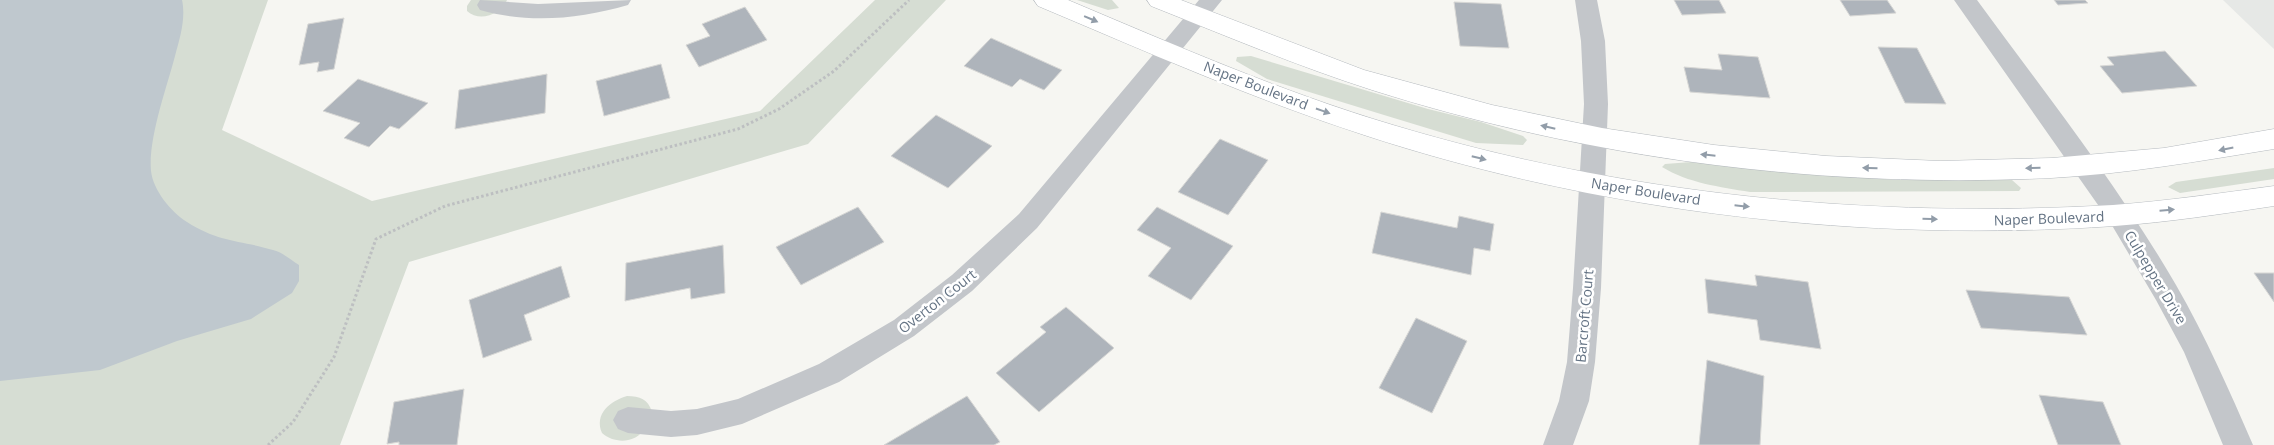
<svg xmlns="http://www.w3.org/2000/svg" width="2274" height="445" font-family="'Open Sans',sans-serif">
  <rect width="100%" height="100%" fill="#f6f6f2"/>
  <polygon fill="#e6e8e6" points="2223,0 2274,0 2274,49"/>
  <g fill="#d6ddd3">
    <polygon points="0,0 268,0 222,130 372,201 760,111 875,0 946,0 808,144 409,262 340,445 0,445"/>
    <path d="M471 0H507C501 14 480 23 467 11V6Z"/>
    <polygon points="1077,0 1112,0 1119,8 1108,10"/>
    <polygon points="1251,56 1428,109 1481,122 1523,136 1527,140 1523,145 1476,143 1384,115 1267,79 1236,61 1237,57"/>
    <path d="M1691 162 1804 173 1897 180 2005 179 2012 180 2021 188 2019 191 1750 192C1720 187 1688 183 1662 167L1665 164Z"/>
    <polygon points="2274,168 2274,179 2180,193 2168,187 2176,182"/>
    <path d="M627 396C640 396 648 399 652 412 649 417 647 425 643 431 633 444 613 443 602 433 594 414 610 401 627 396Z"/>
  </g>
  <path fill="#bfc8ce" d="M0 0H182C186 18 180 38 175 56 167 87 148 138 151 171 153 190 171 212 187 222 218 242 239 240 273 250 282 252 291 260 299 265V281L292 293 251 319 177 341 100 370 0 381Z"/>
  <g fill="#aeb4bb" stroke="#d7d7d5">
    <polygon points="1674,0 1719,0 1726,13 1682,15"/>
    <polygon points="1840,0 1887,0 1896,13 1850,16"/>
    <polygon points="2054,0 2085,0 2088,3 2058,5"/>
    <polygon points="1454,2 1501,4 1509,48 1460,46"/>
    <polygon points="745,7 767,40 699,67 686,45 710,36 702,24"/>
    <polygon points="344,18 334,69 317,72 319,62 299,65 308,24"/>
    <polygon points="991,38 1062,70 1044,90 1020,79 1012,87 964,66"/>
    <polygon points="1878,47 1917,48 1946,104 1905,103"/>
    <polygon points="2165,51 2197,86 2122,93 2100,66 2114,65 2107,57"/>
    <polygon points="1718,54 1758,57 1770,98 1690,92 1684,67 1722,70"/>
    <polygon points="661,64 670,98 604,116 596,81"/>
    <polygon points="547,74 545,113 455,129 459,90"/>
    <polygon points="358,79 428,103 399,129 390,126 369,147 344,138 360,123 323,111"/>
    <polygon points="936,115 992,146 948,188 891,156"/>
    <polygon points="1220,139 1268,160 1228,215 1178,192"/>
    <polygon points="858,207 884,242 801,285 776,247"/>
    <polygon points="1157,207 1233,246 1191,300 1148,276 1171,248 1137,230"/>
    <polygon points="1381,212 1457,228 1459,216 1494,224 1490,251 1474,248 1471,275 1372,253"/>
    <polygon points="723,245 725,293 691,299 690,288 625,301 626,263"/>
    <polygon points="561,266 570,297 524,315 532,340 483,358 469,300"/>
    <polygon points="2254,273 2274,273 2274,302"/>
    <polygon points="1755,275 1808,282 1821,349 1760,340 1757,320 1708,313 1705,279 1757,286"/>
    <polygon points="1966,290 2069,297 2087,335 1981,328"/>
    <polygon points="1066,307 1114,348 1039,412 996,373 1046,332 1040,327"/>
    <polygon points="1416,318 1467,341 1432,413 1379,388"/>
    <polygon points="1707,360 1764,376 1760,445 1699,445"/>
    <polygon points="464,389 457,445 399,445 399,442 387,444 394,402"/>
    <polygon points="2039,395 2103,402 2121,445 2058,445"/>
    <polygon points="967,396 1000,442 994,445 884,445"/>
  </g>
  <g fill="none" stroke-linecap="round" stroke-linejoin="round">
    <defs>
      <g id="secondary">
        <path d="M1034 0H1068C1175 45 1282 92 1393 125 1625 195 1872 219 2113 205 2167 201 2221 193 2274 186V206C2221 214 2169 222 2115 226 1866 243 1602 213 1364 135 1253 99 1145 51 1038 6Z"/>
        <path d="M1147 0H1181L1364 70 1492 105 1602 128 1714 145 1826 156 1940 161 2052 158 2164 148 2274 129V149C2200 161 2126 174 2051 178 1822 189 1590 159 1372 90 1297 66 1224 35 1151 6Z"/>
      </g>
    </defs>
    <use href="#secondary" stroke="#b5babf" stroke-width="1"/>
    <polyline stroke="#bdbfc1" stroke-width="3" stroke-dasharray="2.5 2.5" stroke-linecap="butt" points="268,445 293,422 334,357 376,239 445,206 738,129 779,109 834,71 909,0"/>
    <g fill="#c3c6ca" fill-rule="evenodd">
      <path d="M480 0 538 4 631 0 628 5C579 19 530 24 480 10L477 5Z"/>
      <polygon points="1199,0 1222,0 1037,228 972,291 914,336 839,382 742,424 697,435 671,437 628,433 618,429 613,420 618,411 628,407 671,411 697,409 738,399 819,364 894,320 952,275 1019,214"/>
      <polygon points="1575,0 1597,0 1605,41 1608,104 1601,288 1595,362 1589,401 1573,445 1543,445 1559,401 1567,362 1573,288 1584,104 1581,41"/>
      <path d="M1954 0H1977C2045 93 2118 185 2176 285 2206 337 2229 390 2253 445H2223L2184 352 2156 300 2110 222Z"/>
    </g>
    <use href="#secondary" fill="#fff" fill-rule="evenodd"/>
  </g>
  <defs><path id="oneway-solid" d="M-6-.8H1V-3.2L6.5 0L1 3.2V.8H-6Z" transform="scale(1.25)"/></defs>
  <g fill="#929da9">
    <use href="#oneway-solid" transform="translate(1091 19) rotate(23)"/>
    <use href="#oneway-solid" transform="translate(1323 111) rotate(19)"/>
    <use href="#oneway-solid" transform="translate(1548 127) rotate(-167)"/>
    <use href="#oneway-solid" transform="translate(2226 149) rotate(168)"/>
    <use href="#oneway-solid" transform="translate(1708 155) rotate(-174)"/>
    <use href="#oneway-solid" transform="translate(1479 158) rotate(14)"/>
    <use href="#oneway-solid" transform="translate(1870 168) rotate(-178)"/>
    <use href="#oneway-solid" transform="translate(2033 168) rotate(179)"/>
    <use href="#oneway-solid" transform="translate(1742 206) rotate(6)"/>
    <use href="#oneway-solid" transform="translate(2167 210) rotate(-5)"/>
    <use href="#oneway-solid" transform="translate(1930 219) rotate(1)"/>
  </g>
  <g text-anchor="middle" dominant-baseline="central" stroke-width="5" stroke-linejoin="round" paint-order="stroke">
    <g font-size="14" fill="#647384" stroke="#fff">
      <text transform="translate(1256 85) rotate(21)">Naper Boulevard</text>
      <text transform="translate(1646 191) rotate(9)">Naper Boulevard</text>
      <text transform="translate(2049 218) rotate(-2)">Naper Boulevard</text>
      <text transform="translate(2156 277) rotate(59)">Culpepper Drive</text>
      <text transform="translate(937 301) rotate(-38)">Overton Court</text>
      <text transform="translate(1584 316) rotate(-85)">Barcroft Court</text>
    </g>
  </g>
</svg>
